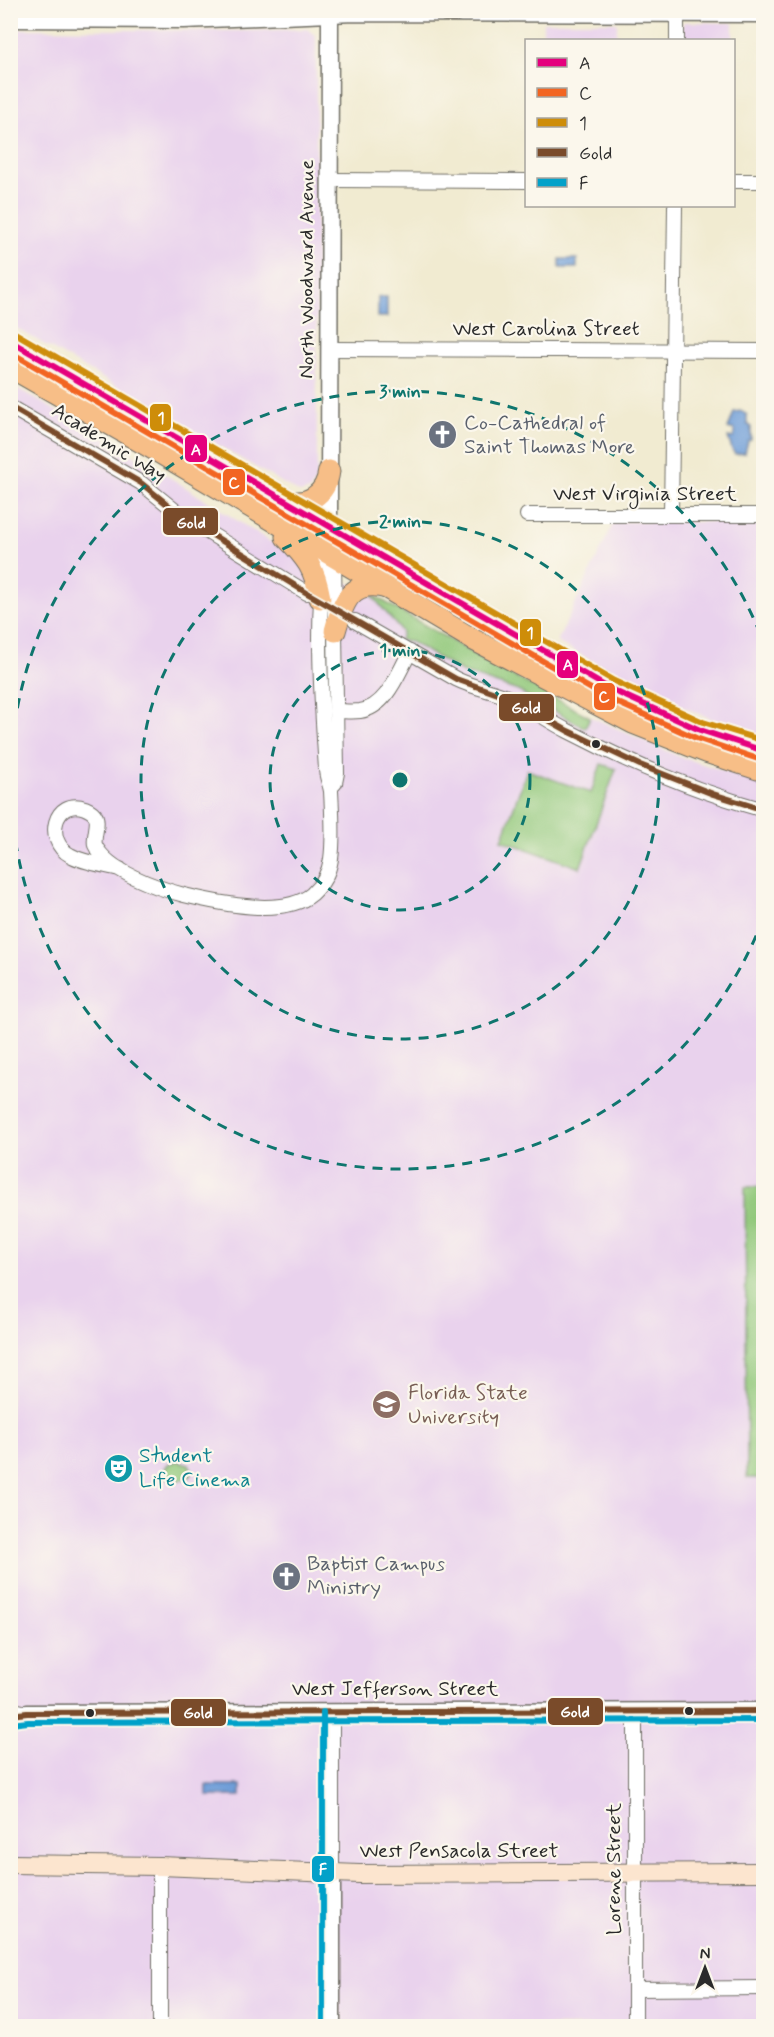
<svg xmlns="http://www.w3.org/2000/svg" width="774" height="2037" font-family="Mynerve,sans-serif">
  <rect width="100%" height="100%" fill="#fbf7ec"/>
  <filter id="ink" filterUnits="userSpaceOnUse"><feTurbulence type="fractalNoise" baseFrequency=".0167" numOctaves="2"/><feDisplacementMap in="SourceGraphic" scale="12" xChannelSelector="R" yChannelSelector="G"/><feConvolveMatrix kernelMatrix="1 2 1 2 8 2 1 2 1" color-interpolation-filters="sRGB"/></filter>
  <filter id="wash" filterUnits="userSpaceOnUse"><feTurbulence type="fractalNoise" baseFrequency=".008" numOctaves="4" result="noise"/><feDisplacementMap in="SourceGraphic" scale="24" xChannelSelector="R" yChannelSelector="G"/><feGaussianBlur stdDeviation="1.35" result="paint"/><feColorMatrix in="noise" values="0 0 0 0 0 0 0 0 0 0 0 0 0 0 0 0 0 1.4 0 .05"/><feComposite in="paint" operator="in"/></filter>
  <g filter="url(#wash)">
    <rect width="100%" height="100%" fill="#f1ebd1"/>
    <g fill="#e9d2ed">
      <rect x="543" y="22" width="74" height="18"/>
      <polygon points="683,22 733,23 733,40 683,40"/>
      <polygon points="11,29 247,31 307,29 316,36 317,474 315,482 310,490 300,493 11,325"/>
      <polygon points="10,384 160,471 291,555 371,594 500,669 578,711 680,757 763,783 763,2026 11,2026"/>
      <polygon points="614,522 763,522 763,737 714,720 658,696 557,642"/>
    </g>
    <g fill="#91c87a" stroke="#5e7a52" stroke-width="1.5">
      <polygon points="371,594 500,669 590,717 585,728 518,691 462,672 411,642 400,640 402,632"/>
      <polygon points="601,764 616,769 580,868 502,840 527,770 591,793"/>
      <polygon points="745,1187 763,1187 763,1478 747,1478"/>
      <path d="M178 1461 189 1464 192 1470 191 1476C181 1482 175 1482 165 1477L164 1470 168 1464Z"/>
    </g>
    <g fill="#6f9ed8" stroke="#4d6482" stroke-width="1.5">
      <rect x="560" y="259" width="17" height="9"/>
      <rect x="378" y="297" width="9" height="20"/>
      <polygon points="741,411 747,415 747,424 751,427 751,439 748,441 745,453 735,454 732,450 728,437 733,438 735,432 733,429 728,429 734,412"/>
      <rect x="207" y="1785" width="34" height="11"/>
    </g>
  </g>
  <g filter="url(#ink)">
    <g fill="none" stroke-linecap="round" stroke-linejoin="round">
      <defs>
        <g id="minor">
          <polyline points="677,40 677,13"/>
          <polyline points="329,180 526,181"/>
          <polyline points="734,181 764,181"/>
          <polyline points="329,349 764,351"/>
          <polyline points="10,407 141,483 183,517 307,593"/>
          <polyline points="527,515 764,515"/>
          <polyline points="671,515 675,206"/>
          <path d="M355 621 456 679C476 689 497 691 516 701 534 710 550 722 568 731 631 764 695 791 764 810"/>
          <path d="M336 711C344 711 352 712 360 711 387 707 398 673 410 652"/>
          <polyline points="331,787 335,783 337,773 334,557"/>
          <path d="M120 869C104 865 84 863 70 855 44 841 54 797 85 808 90 810 94 812 96 817 99 825 93 836 95 845 107 871 157 888 184 895 217 903 284 918 312 894 322 885 329 872 331 859 334 838 332 812 331 791 330 784 326 777 326 769 321 697 316 622 325 551"/>
          <polyline points="10,1709 27,1713"/>
          <polyline points="332,1712 332,1873"/>
          <polyline points="160,1866 160,2026"/>
          <polyline points="635,1989 764,1988"/>
          <polyline points="635,2026 635,1711"/>
        </g>
        <g id="tertiary">
          <polyline points="10,19 184,20 354,13 764,14"/>
          <polyline points="325,551 329,527 330,10"/>
          <polyline points="27,1713 764,1711"/>
          <polyline points="332,2026 332,1873"/>
        </g>
        <polyline id="secondary" points="10,1864 160,1866 359,1874 764,1872"/>
        <g id="primary">
          <polyline points="10,341 610,689 700,730 764,751"/>
          <polyline points="10,367 155,450 474,640 633,723 706,752 764,771"/>
          <path d="M285 500C307 507 326 495 329 471"/>
          <path d="M286 537C307 558 315 569 320 598"/>
          <path d="M335 631C343 602 351 578 387 588"/>
        </g>
      </defs>
      <use href="#minor" stroke="#706e65" stroke-width="16"/>
      <use href="#tertiary" stroke="#706e65" stroke-width="19"/>
      <use href="#secondary" stroke="#706e65" stroke-width="20"/>
      <use href="#primary" stroke="#706e65" stroke-width="23"/>
      <use href="#minor" stroke="#fff" stroke-width="14"/>
      <use href="#tertiary" stroke="#fff" stroke-width="16"/>
      <use href="#secondary" stroke="#fce5cf" stroke-width="18"/>
      <use href="#primary" stroke="#f7be87" stroke-width="21"/>
      <defs>
        <polyline id="bus-1" points="10,341 610,689 700,730 764,751"/>
        <polyline id="bus-2" points="10,352 605,697 696,738 761,760"/>
        <polyline id="bus-3" points="15,333 614,681 703,722 764,741"/>
        <g id="bus-4">
          <polyline points="10,407 141,483 183,517 307,593 456,679 509,698 568,731 640,765 713,794 764,810"/>
          <polyline points="10,1715 27,1713 764,1711"/>
        </g>
        <g id="bus-5">
          <polyline points="323,1712 323,2026"/>
          <polyline points="11,1724 28,1722 764,1720"/>
        </g>
      </defs>
      <use href="#bus-1" stroke="#fbf7ec" stroke-width="10"/>
      <use href="#bus-2" stroke="#fbf7ec" stroke-width="10"/>
      <use href="#bus-3" stroke="#fbf7ec" stroke-width="10"/>
      <use href="#bus-4" stroke="#fbf7ec" stroke-width="10"/>
      <use href="#bus-5" stroke="#fbf7ec" stroke-width="10"/>
      <use href="#bus-1" stroke="#e5007d" stroke-width="6"/>
      <use href="#bus-2" stroke="#f26522" stroke-width="6"/>
      <use href="#bus-3" stroke="#ce8d09" stroke-width="6"/>
      <use href="#bus-4" stroke="#7a4b2a" stroke-width="6"/>
      <use href="#bus-5" stroke="#03a1c9" stroke-width="6"/>
    </g>
  </g>
  <g fill="none" stroke="#0f766e" stroke-width="3" stroke-dasharray="10 8">
    <circle cx="400" cy="780" r="130"/>
    <circle cx="400" cy="780" r="259"/>
    <path d="M763 919A389 389 0 1 1 763 641"/>
  </g>
  <defs>
    <symbol id="church-disc" viewBox="-11 -11 22 22"><circle r="9.5" fill="#6b7280" stroke="#fbf7ec"/><path d="M-1.2-6h2.4v3.5h3.3v2.4h-3.3V6h-2.4V-.1h-3.3v-2.4h3.3Z" fill="#fff"/></symbol>
    <symbol id="university-disc" viewBox="-11 -11 22 22"><circle r="9.5" fill="#8d6e63" stroke="#fbf7ec"/><path d="M0-5L7-2L0 1L-7-2ZM-4 1L0 2.5L4 1V4Q0 6-4 4Z" fill="#fff"/></symbol>
    <symbol id="theatre-disc" viewBox="-11 -11 22 22"><circle r="9.5" fill="#0f9aa8" stroke="#fbf7ec"/><path d="M-5-5.5Q0-4 5-5.5V0Q5 5 0 6Q-5 5-5 0ZM-3.3-2.5H-1v1.5H-3.3ZM1-2.5H3.3v1.5H1ZM-2.8 1Q0 5.5 2.8 1Z" fill="#fff"/></symbol>
  </defs>
  <g fill-rule="evenodd">
    <use href="#church-disc" x="426" y="418" width="33" height="33"/>
    <use href="#university-disc" x="370" y="1388" width="33" height="33"/>
    <use href="#theatre-disc" x="102" y="1452" width="33" height="33"/>
    <use href="#church-disc" x="270" y="1560" width="33" height="33"/>
  </g>
  <g fill="#2b2b2b" stroke="#fbf7ec" stroke-width="2">
    <circle cx="596" cy="744" r="5"/>
    <circle cx="689" cy="1711" r="5"/>
    <circle cx="90" cy="1713" r="5"/>
  </g>
  <g text-anchor="middle" dominant-baseline="central" stroke-width="4.5" stroke-linejoin="round" paint-order="stroke">
    <g font-size="21" fill="#2b2b2b" stroke="#fbf7ec">
      <text transform="translate(307 269) rotate(-90)">North Woodward Avenue</text>
      <text x="546" y="329">West Carolina Street</text>
      <text transform="translate(109 443) rotate(32)">Academic Way</text>
      <text x="645" y="494">West Virginia Street</text>
      <text x="395" y="1689">West Jefferson Street</text>
      <text x="459" y="1851">West Pensacola Street</text>
      <text transform="translate(614 1869) rotate(-90)">Lorene Street</text>
    </g>
    <g font-size="21" fill="#5b616d" stroke="#fbf7ec" text-anchor="start">
      <text x="464" y="423">Co-Cathedral of<tspan x="464" dy="24">Saint Thomas More</tspan></text>
      <text x="307" y="1564">Baptist Campus<tspan x="307" dy="24">Ministry</tspan></text>
    </g>
    <g font-size="21" fill="#785e54" stroke="#fbf7ec" text-anchor="start">
      <text x="408" y="1393">Florida State<tspan x="408" dy="24">University</tspan></text>
    </g>
    <g font-size="21" fill="#0d838f" stroke="#fbf7ec" text-anchor="start">
      <text x="139" y="1456">Student<tspan x="139" dy="24">Life Cinema</tspan></text>
    </g>
  </g>
  <circle cx="400" cy="780" r="9" fill="#0f766e" stroke="#fbf7ec" stroke-width="3"/>
  <g font-size="18" text-anchor="middle" font-weight="bold" fill="#0f766e" stroke="#fbf7ec" stroke-width="4.5" stroke-linejoin="round" paint-order="stroke">
    <text x="400" y="397">3 min</text>
    <text x="400" y="527">2 min</text>
    <text x="400" y="656">1 min</text>
  </g>
  <g stroke="#fbf7ec" stroke-width="2">
    <rect x="149" y="403" width="23" height="29" rx="6" fill="#ce8d09"/>
    <rect x="184" y="434" width="24" height="29" rx="6" fill="#e5007d"/>
    <rect x="222" y="468" width="24" height="28" rx="6" fill="#f26522"/>
    <rect x="162" y="507" width="57" height="29" rx="6" fill="#7a4b2a"/>
    <rect x="519" y="618" width="23" height="29" rx="6" fill="#ce8d09"/>
    <rect x="556" y="650" width="23" height="29" rx="6" fill="#e5007d"/>
    <rect x="593" y="682" width="23" height="29" rx="6" fill="#f26522"/>
    <rect x="498" y="693" width="57" height="29" rx="6" fill="#7a4b2a"/>
    <rect x="547" y="1697" width="57" height="29" rx="6" fill="#7a4b2a"/>
    <rect x="170" y="1698" width="57" height="29" rx="6" fill="#7a4b2a"/>
    <rect x="311" y="1855" width="24" height="28" rx="6" fill="#03a1c9"/>
  </g>
  <g font-size="16" text-anchor="middle" font-weight="bold" fill="#fff">
    <text x="161" y="423">1</text>
    <text x="196" y="455">A</text>
    <text x="234" y="488">C</text>
    <text x="191" y="528">Gold</text>
    <text x="530" y="638">1</text>
    <text x="568" y="670">A</text>
    <text x="604" y="702">C</text>
    <text x="526" y="713">Gold</text>
    <text x="575" y="1717">Gold</text>
    <text x="198" y="1718">Gold</text>
    <text x="323" y="1875">F</text>
  </g>
  <rect width="774" height="2037" fill="none" stroke="#fbf7ec" stroke-width="36"/>
  <rect x="525" y="39" width="210" height="168" fill="#fbf7ec" stroke="#a8a59f" stroke-width="1.5"/>
  <rect x="537" y="58" width="30" height="9" fill="#e5007d" stroke="#a8a59f" stroke-width="1.5"/>
  <text x="579" y="69" font-size="18" fill="#2b2b2b">A</text>
  <rect x="537" y="88" width="30" height="9" fill="#f26522" stroke="#a8a59f" stroke-width="1.5"/>
  <text x="579" y="99" font-size="18" fill="#2b2b2b">C</text>
  <rect x="537" y="118" width="30" height="9" fill="#ce8d09" stroke="#a8a59f" stroke-width="1.5"/>
  <text x="579" y="129" font-size="18" fill="#2b2b2b">1</text>
  <rect x="537" y="148" width="30" height="9" fill="#7a4b2a" stroke="#a8a59f" stroke-width="1.5"/>
  <text x="579" y="159" font-size="18" fill="#2b2b2b">Gold</text>
  <rect x="537" y="178" width="30" height="9" fill="#03a1c9" stroke="#a8a59f" stroke-width="1.5"/>
  <text x="579" y="189" font-size="18" fill="#2b2b2b">F</text>
  <g transform="translate(705 1968)" stroke="#fbf7ec" stroke-width="4.5" paint-order="stroke">
  <path d="M0-4.5L10 22L0 15L-10 22Z" fill="#2b2b2b"/>
  <text y="-9" font-size="16" font-weight="bold" text-anchor="middle" fill="#2b2b2b">N</text>
  </g>
</svg>
